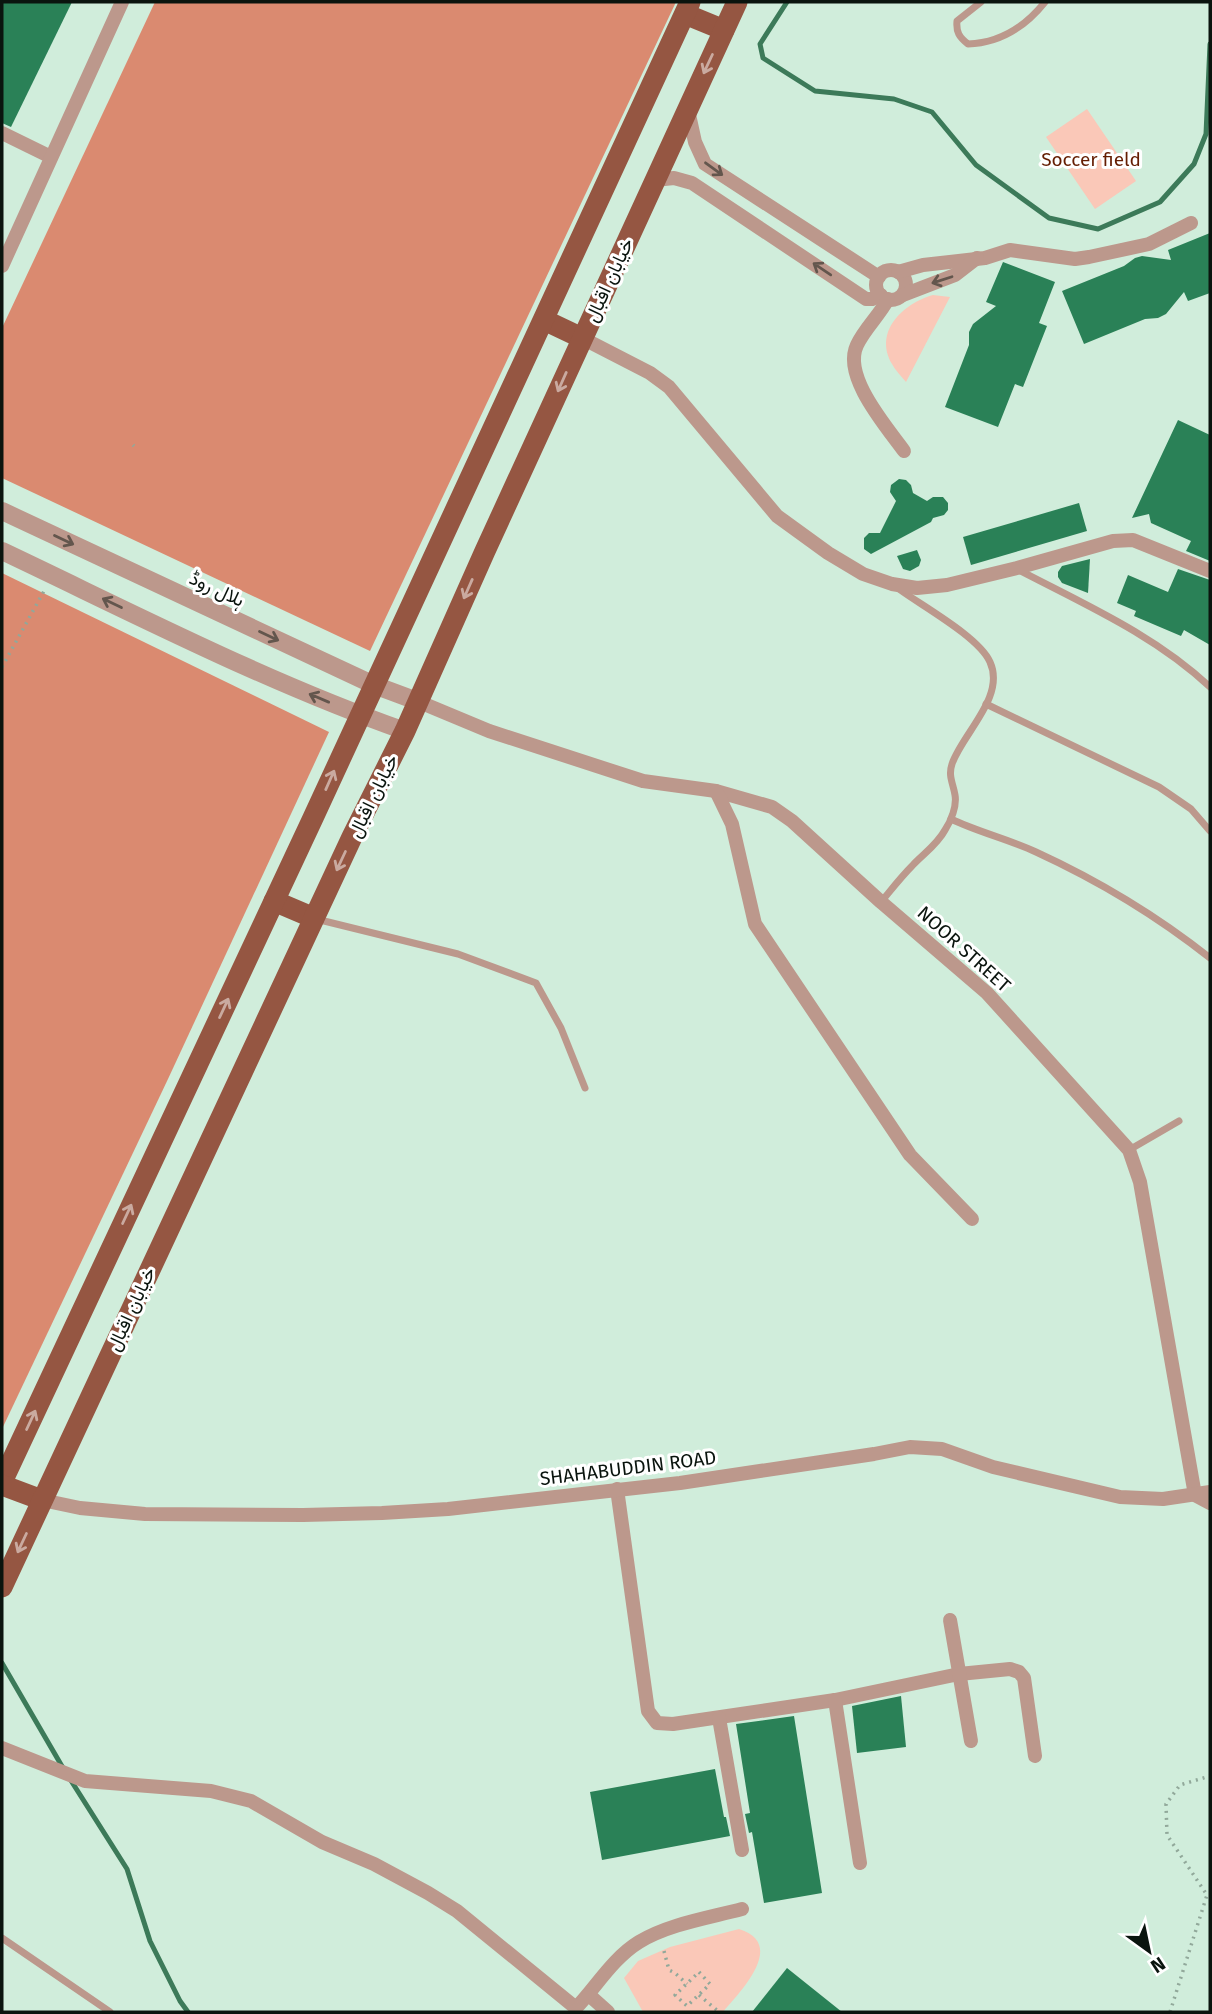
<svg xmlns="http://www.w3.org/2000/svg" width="1212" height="2014" font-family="'Fira Sans',Vazirmatn,sans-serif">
  <rect width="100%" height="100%" fill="#d0eddb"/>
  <g fill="#fac8b8">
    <polygon points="1087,109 1136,181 1095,209 1046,137"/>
    <path d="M933 295 950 297 906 382C901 376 895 370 892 364 873 331 904 303 933 295Z"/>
    <path d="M739 1929C787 1944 741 1991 723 2012H643L624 1978 638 1961 670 1947Z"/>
  </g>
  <g fill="#da8a70">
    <polygon points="155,2 676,2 370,651 2,478 2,328"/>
    <polygon points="2,573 329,732 168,1079 2,1429"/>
  </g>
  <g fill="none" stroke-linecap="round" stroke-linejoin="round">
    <g stroke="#3c7a59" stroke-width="5">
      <polyline points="787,2 760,44 763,58 815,91 894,99 932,112 976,165 1049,218 1098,229 1160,202 1194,164 1206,134 1210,44"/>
      <polyline points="2,1663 63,1768"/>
      <polyline points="70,1779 127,1869 150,1941 180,2001 188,2012"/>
    </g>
  </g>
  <g fill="#2a8157">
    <polygon points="2,2 72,2 11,127 2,123"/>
    <polygon points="1210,233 1210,293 1188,301 1184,292 1166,314 1158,318 1145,319 1084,344 1062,291 1124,266 1135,258 1142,256 1171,260 1168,250"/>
    <polygon points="1003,262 1055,282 1039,323 1047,326 1023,387 1015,384 998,427 945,407 969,345 969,332 973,324 996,306 986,302"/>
    <polygon points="1178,420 1210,435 1210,561 1186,551 1191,541 1151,523 1149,514 1132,518"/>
    <polygon points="899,479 906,480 911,485 913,493 927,501 933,497 943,497 948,503 948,510 944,515 933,518 931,522 871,554 864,549 864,538 869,533 880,533 896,501 890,492 891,485"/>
    <polygon points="1079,503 1087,531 971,565 963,537"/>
    <polygon points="917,550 921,560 919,566 910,571 903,569 897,556"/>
    <polygon points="1090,559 1088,593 1062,583 1058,577 1058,572 1062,566"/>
    <polygon points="1178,569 1210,580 1210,645 1184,630 1181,636 1134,616 1136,611 1117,603 1128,575 1168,592"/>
    <polygon points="901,1696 906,1747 857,1753 852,1706"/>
    <polygon points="794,1716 822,1893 764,1903 752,1832 749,1833 745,1814 750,1813 736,1724"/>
    <polygon points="715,1769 724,1817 726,1817 730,1836 602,1860 590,1792"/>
    <polygon points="787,1968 842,2012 752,2012"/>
  </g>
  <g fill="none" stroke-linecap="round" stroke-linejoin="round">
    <g stroke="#91a89a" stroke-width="3.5" stroke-dasharray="2 5" stroke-linecap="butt">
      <polyline points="133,445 134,446"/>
      <polyline points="2,667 44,591"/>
      <polyline points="664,1951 669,1970 675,1973 687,1984"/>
      <polygon points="699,1972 710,1984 687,2006 675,1995"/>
      <polyline points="699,1995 719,2012"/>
      <polyline points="1170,2012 1207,1895 1167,1835 1166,1804 1180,1785 1210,1776"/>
    </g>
    <g stroke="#bc988c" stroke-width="7">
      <path d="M981 2 957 21C956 32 959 37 968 44 1000 43 1025 27 1045 2"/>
      <path d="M1017 569C1084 604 1155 635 1210 687"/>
      <polyline points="986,704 1159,787 1191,809 1210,831"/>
      <path d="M951 819C978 832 1008 839 1036 852 1097 880 1157 916 1210 958"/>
      <path d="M881 902C891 890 901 877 912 866 923 854 937 845 945 830 951 821 957 806 955 795 953 783 948 776 952 764 962 734 1006 697 990 662 979 637 922 606 899 589"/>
      <polyline points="316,919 458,954 536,983 561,1028 585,1088"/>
      <polyline points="1129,1150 1179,1121"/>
      <polyline points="2,1938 110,2012"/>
    </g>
    <g stroke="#bc988c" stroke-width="14">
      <polyline points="688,110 695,142 705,164 879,277"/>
      <polyline points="2,133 51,157"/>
      <polyline points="655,180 674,178 692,183 866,299 872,299 881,295"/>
      <polyline points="2,266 122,2"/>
      <circle cx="891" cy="285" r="15"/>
      <polyline points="898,272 923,265 985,258 1010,250 1075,259 1089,257 1149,244 1191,223"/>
      <polyline points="903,295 955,275 977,258"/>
      <path d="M888 299C879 316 865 328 857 345 842 376 886 426 904 451"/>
      <polyline points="582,338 650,373 669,387 777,516 828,553 863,574 892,584 917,588 947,585 1017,568 1113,541 1133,540 1210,571"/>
      <polyline points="417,701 489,731 643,781 716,791 772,807 792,821 881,902 987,993 1129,1150 1140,1182 1195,1495 1210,1503"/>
      <polyline points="716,791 732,824 755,924 910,1155 972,1219"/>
      <polyline points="617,1489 648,1711 657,1723 673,1724 835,1700 959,1674 1010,1669 1019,1672 1024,1678 1035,1756"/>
      <polyline points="42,1500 80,1508 145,1514 303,1515 382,1513 448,1509 680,1483 874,1454 910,1447 942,1449 993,1467 1120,1497 1163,1499 1210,1492"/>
      <polyline points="950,1620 971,1741"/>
      <polyline points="835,1700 860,1863"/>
      <polyline points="719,1718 742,1850"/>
      <path d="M2 1748 85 1781 211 1791 251 1801 322 1842 374 1864 428 1893 457 1911 576 2008C596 1987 613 1958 639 1942 669 1924 708 1918 742 1909"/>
      <polyline points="589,1995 608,2012"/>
    </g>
    <g stroke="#bc988c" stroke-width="18">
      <polyline points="2,511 374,685 417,701"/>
      <path d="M2 551C135 614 266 682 405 731"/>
    </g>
    <g stroke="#955642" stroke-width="21">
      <polyline points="685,14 724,30"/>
      <polyline points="544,320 582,338"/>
      <polyline points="274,901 314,918"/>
      <polyline points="2,1482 313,818 690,2"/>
      <polyline points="2,1485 42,1500"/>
      <polyline points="2,1587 352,837 405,731 485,551 737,2"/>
    </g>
  </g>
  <defs><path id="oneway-shaft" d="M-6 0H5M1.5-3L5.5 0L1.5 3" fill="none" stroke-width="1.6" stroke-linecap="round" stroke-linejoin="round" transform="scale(1.75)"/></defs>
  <g stroke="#caaaa0">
    <use href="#oneway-shaft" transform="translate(708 64) rotate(115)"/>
    <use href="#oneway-shaft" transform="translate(562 382) rotate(114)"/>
    <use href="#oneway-shaft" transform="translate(468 589) rotate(114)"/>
    <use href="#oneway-shaft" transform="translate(330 780) rotate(-66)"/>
    <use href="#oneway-shaft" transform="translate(341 861) rotate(115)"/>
    <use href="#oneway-shaft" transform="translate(224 1008) rotate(-65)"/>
    <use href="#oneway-shaft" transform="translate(127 1214) rotate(-65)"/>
    <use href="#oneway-shaft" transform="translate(31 1420) rotate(-65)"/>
    <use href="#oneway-shaft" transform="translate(22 1543) rotate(115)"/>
  </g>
  <g stroke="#63564d">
    <use href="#oneway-shaft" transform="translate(714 169) rotate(36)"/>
    <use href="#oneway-shaft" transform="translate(822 269) rotate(-146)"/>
    <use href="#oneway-shaft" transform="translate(942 280) rotate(162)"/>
    <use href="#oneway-shaft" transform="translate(64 540) rotate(25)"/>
    <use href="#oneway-shaft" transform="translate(112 603) rotate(-154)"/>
    <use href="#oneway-shaft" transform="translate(269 636) rotate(25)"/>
    <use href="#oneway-shaft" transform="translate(319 698) rotate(-157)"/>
  </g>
  <g text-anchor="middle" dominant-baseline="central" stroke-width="6" stroke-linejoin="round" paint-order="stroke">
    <g font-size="19" fill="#641d02" stroke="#fff">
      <text x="1091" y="159">Soccer field</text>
    </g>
    <g font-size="19" fill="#0a140e" stroke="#fff">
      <text transform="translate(609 280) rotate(-65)">خیابان اقبال</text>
      <text transform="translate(217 589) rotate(25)">ہلال روڈ</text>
      <text transform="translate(373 796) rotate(-64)">خیابان اقبال</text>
      <text transform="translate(964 949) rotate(42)">NOOR STREET</text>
      <text transform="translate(131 1309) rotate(-65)">خیابان اقبال</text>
      <text transform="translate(628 1468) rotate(-7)">SHAHABUDDIN ROAD</text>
    </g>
  </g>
  <rect width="1212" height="2014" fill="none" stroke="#0a140e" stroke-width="7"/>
  <g transform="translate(1149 1951) rotate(147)" stroke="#ffffff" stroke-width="5" paint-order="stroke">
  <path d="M0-5L12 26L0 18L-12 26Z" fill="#0a140e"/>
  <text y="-10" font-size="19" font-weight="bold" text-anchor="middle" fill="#0a140e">N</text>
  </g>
</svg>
